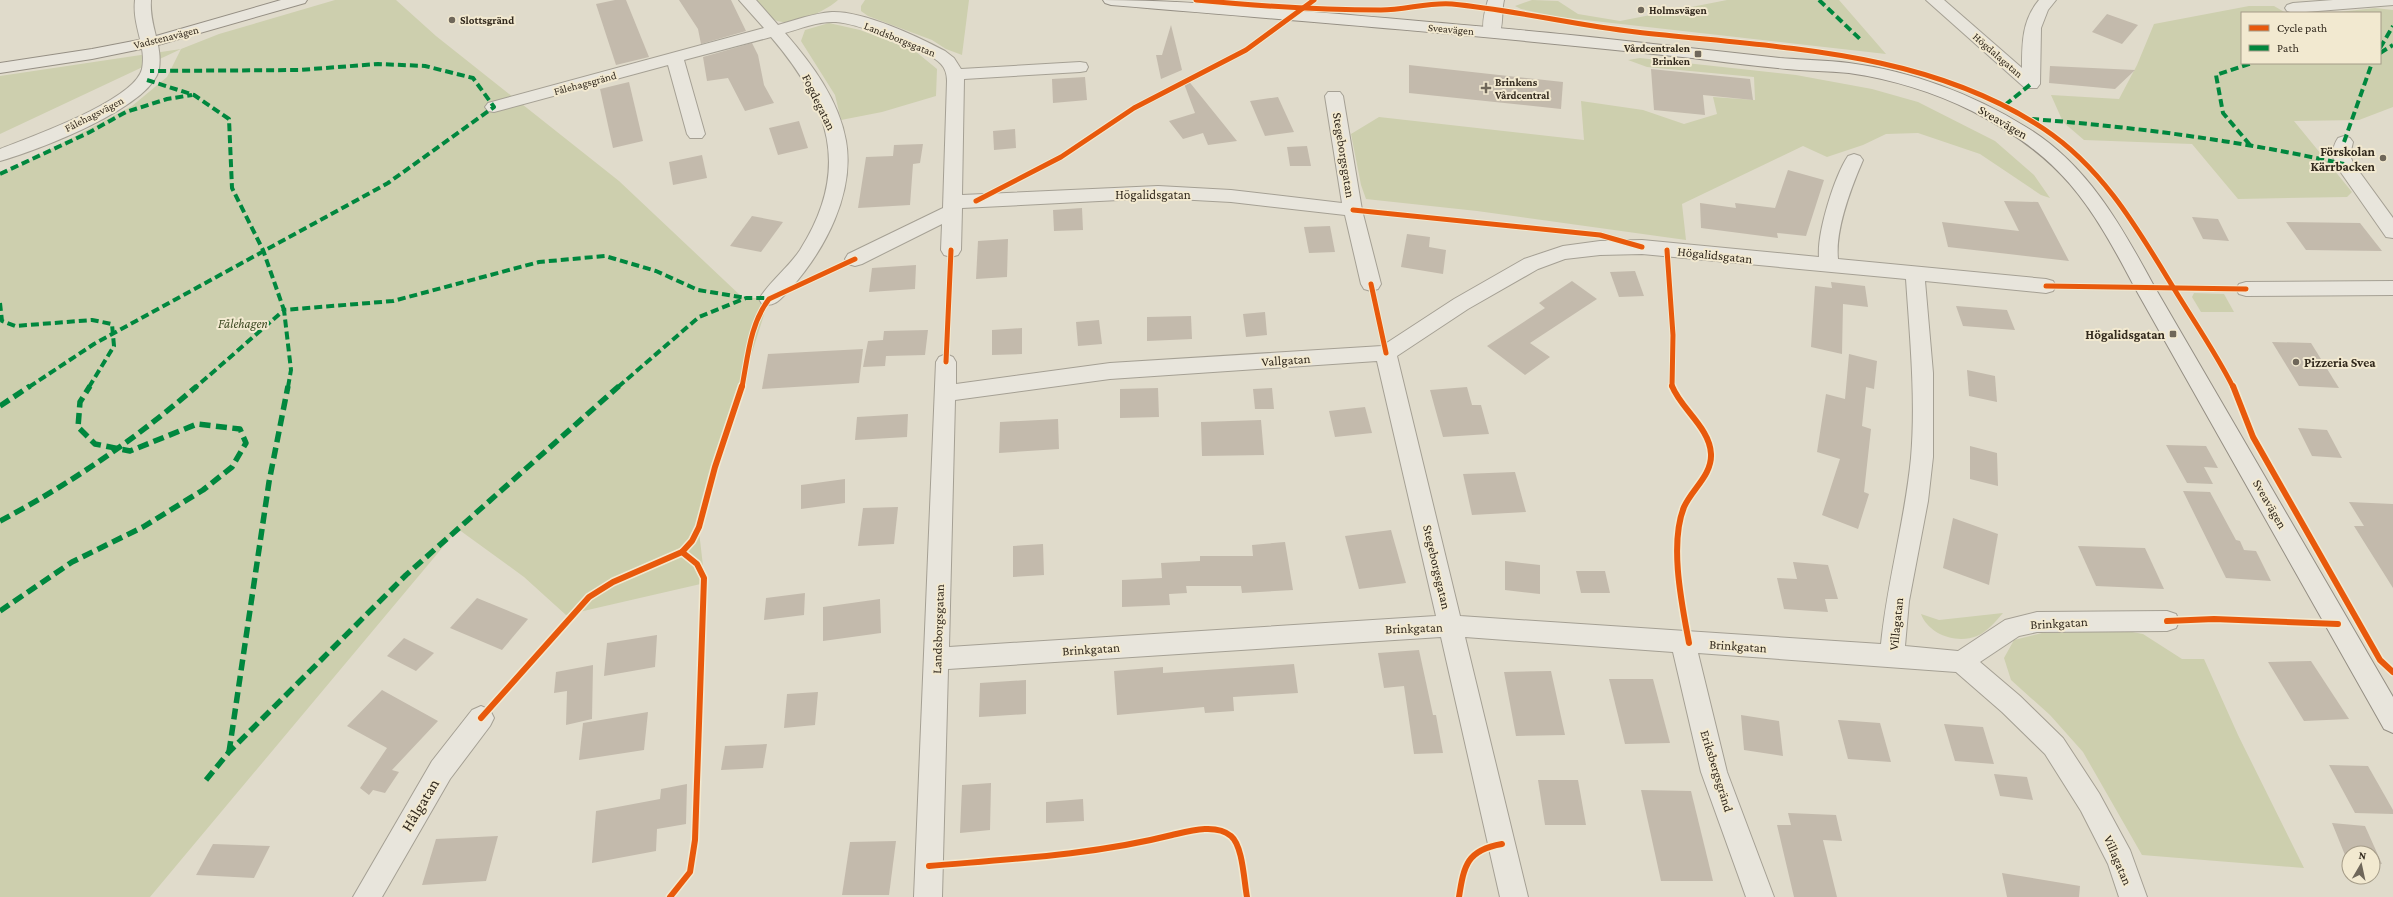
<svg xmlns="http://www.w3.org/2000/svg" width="2393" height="897" font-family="'Crimson Pro',serif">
  <rect width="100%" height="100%" fill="#e0dbcb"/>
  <g fill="#cdcfae">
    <polygon points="335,0 396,0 436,36 619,181 742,297 769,299 698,523 705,583 566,615 524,577 458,529 150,897 0,897 0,172 17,167 132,106 167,77 181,49 0,134 0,76 181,49 219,34"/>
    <path d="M755 0H838C826 11 791 28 775 20 767 17 760 6 755 0Z"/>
    <polygon points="865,0 969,0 962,55 946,49 932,40 868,16 861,11 861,6"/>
    <polygon points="1532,0 1558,1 1578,14 1620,21 1727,0 1839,0 1886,54 1559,17 1521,9 1515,6"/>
    <polygon points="2249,6 2274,6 2286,13 2242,13 2242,63 2380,63 2380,13 2330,13 2375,8 2393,10 2393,107 2359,120 2294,121 2352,192 2347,197 2238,199 2192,144 2084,140 2063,122 2051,95 2119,99 2137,65 2154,24"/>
    <polygon points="829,23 860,30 915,51 937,69 936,96 882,112 841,120 835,95 801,41 805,30"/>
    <polygon points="1640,58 1796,75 1872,89 1918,102 1995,141 2034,175 2050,198 2041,195 1980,154 1918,133 1886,134 1863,145 1827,157 1803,146 1682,204 1686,240 1477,211 1366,199 1361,185 1351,134 1379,117 1584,140 1581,101 1643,110 1684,124 1717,114 1713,97 1755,100 1754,77 1647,67 1628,60"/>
    <polygon points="2194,293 2224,294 2234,312 2201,312 2192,297"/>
    <path d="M2003 613C1996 621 1987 632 1977 636 1957 644 1929 635 1921 614L1939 620Z"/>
    <polygon points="2127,631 2143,634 2182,659 2204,659 2238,735 2304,868 2142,855 2083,752 2050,715 2011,680 2004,658 2014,640 2042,633"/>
  </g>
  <g fill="#c3baac">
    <polygon points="615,0 626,0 649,57 616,65 596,4"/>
    <polygon points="679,0 731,0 746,31 701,44 698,29"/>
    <polygon points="2107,14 2138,25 2122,44 2092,32"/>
    <polygon points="1171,25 1182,70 1161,79 1156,55 1162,55"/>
    <polygon points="752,43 758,55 764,85 774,103 745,111 728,78 707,81 703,57"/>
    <polygon points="1409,65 1563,82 1561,109 1409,93"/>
    <polygon points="2050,66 2135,70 2115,89 2049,83"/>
    <polygon points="1651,69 1750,79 1753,100 1703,95 1705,115 1654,110"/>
    <polygon points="1085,77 1087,100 1053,103 1052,79"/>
    <polygon points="1187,79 1225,126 1237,141 1208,145 1203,133 1183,139 1169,121 1195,113 1183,81"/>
    <polygon points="629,82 643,141 613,148 600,89"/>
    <polygon points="1278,97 1294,132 1265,136 1250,101"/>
    <polygon points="799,121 808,148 778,155 769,128"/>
    <polygon points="1015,129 1016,148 994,150 993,131"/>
    <polygon points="923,144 920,163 913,164 910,205 858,208 866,157 893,156 894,145"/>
    <polygon points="1307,146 1311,166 1290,166 1287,147"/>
    <polygon points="702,155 707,178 673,185 669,162"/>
    <polygon points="1788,170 1824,180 1806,236 1777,233 1778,238 1701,228 1700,203 1736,208 1735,203 1775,208"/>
    <polygon points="2004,201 2038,202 2069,261 1948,247 1942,222 2019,231"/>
    <polygon points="1082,208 1083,230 1054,231 1053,210"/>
    <polygon points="752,216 783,222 761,252 730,246"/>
    <polygon points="2192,217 2218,219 2229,241 2203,239"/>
    <polygon points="2286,222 2360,223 2382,251 2306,250"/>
    <polygon points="1330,226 1335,252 1309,253 1304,227"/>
    <polygon points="1407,234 1430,237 1429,247 1446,250 1443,274 1401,267"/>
    <polygon points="1008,239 1007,277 976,279 978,241"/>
    <polygon points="916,265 915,289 869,292 872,268"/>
    <polygon points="1635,271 1644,296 1619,297 1610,272"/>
    <polygon points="1572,281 1597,299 1530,343 1550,357 1525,375 1487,346 1545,308 1539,303"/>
    <polygon points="1831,282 1865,286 1868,307 1843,304 1842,354 1811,347 1815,286 1832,288"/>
    <polygon points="1956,306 2007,310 2015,330 1963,326"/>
    <polygon points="1265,312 1267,335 1246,337 1243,314"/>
    <polygon points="1191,316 1192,339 1147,341 1147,317"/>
    <polygon points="1099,320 1102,344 1078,346 1076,322"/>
    <polygon points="1022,328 1022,354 992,355 992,330"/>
    <polygon points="928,330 925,355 886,356 885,366 863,367 868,341 883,340 884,331"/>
    <polygon points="2272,342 2311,343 2339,388 2299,386"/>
    <polygon points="863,349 859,383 762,389 768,354"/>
    <polygon points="1849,354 1877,361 1874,389 1866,387 1862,426 1871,429 1864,492 1869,494 1858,529 1822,515 1840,459 1817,452 1826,394 1845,399"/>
    <polygon points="1967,370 1995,376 1997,402 1969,396"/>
    <polygon points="1467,387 1472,405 1481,405 1489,434 1443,437 1430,390"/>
    <polygon points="1158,388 1159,417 1120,418 1120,389"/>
    <polygon points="1272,388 1274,409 1255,409 1253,389"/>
    <polygon points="1365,407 1372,433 1335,437 1329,411"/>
    <polygon points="908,414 907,437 855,440 857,417"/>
    <polygon points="1058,419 1059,449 999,453 1000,422"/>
    <polygon points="1261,420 1264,455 1202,456 1201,422"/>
    <polygon points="2298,428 2327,430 2342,458 2312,456"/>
    <polygon points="2166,445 2206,446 2218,468 2204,467 2213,484 2187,483"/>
    <polygon points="1970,446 1997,453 1998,486 1970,479"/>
    <polygon points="1515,472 1526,512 1472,515 1463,474"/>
    <polygon points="845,479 845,503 801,509 801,485"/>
    <polygon points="2183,491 2210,492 2236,540 2240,541 2244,550 2256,551 2271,581 2226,578"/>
    <polygon points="2349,502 2393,504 2393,588 2354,526 2364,526"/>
    <polygon points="898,507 894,544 858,546 863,508"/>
    <polygon points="1953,518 1998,534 1989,585 1943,568"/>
    <polygon points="1391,530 1406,583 1359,589 1345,536"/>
    <polygon points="1285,542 1293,590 1242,593 1241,586 1186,586 1187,593 1169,594 1170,605 1122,607 1122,580 1162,578 1161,563 1200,561 1200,556 1253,556 1252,545"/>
    <polygon points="1043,544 1044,575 1013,577 1013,546"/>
    <polygon points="2078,546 2145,548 2164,589 2096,586"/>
    <polygon points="1505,561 1540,565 1540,594 1505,590"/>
    <polygon points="1793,562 1828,565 1838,599 1825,599 1828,612 1784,609 1777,578 1797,579"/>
    <polygon points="1576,571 1605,571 1610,593 1581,593"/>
    <polygon points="805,593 804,615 764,620 766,598"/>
    <polygon points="477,598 528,619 502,650 450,628"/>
    <polygon points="880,599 881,633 823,641 823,607"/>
    <polygon points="657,635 655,667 604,676 607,643"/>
    <polygon points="404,638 434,653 416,671 387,656"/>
    <polygon points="1419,650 1433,715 1436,715 1443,753 1414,754 1404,686 1384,688 1378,653"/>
    <polygon points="2311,661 2349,719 2304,721 2268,662"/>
    <polygon points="1294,664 1298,693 1233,697 1234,711 1205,713 1204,707 1117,715 1114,671 1163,667 1163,673"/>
    <polygon points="593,665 592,719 566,725 567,691 554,693 556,672"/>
    <polygon points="1551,671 1565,735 1516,736 1504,672"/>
    <polygon points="1609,679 1653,679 1670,743 1625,744"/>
    <polygon points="1026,680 1026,714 979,717 980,683"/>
    <polygon points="382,690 438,721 392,770 399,772 385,793 373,790 369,795 360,788 387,748 347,726"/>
    <polygon points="818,692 815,725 784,728 787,694"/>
    <polygon points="648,712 644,750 579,760 583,723"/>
    <polygon points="1741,715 1779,721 1783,756 1744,750"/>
    <polygon points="1838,720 1880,723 1891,762 1848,759"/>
    <polygon points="1944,724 1983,727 1994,764 1955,761"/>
    <polygon points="767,744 763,768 721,770 725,746"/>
    <polygon points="2329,765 2368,766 2393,810 2393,814 2355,813"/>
    <polygon points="1994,774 2027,777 2033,800 2000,796"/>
    <polygon points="1538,780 1578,780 1586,825 1545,825"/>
    <polygon points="991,783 990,830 960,833 962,785"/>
    <polygon points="687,784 686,824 657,829 656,851 592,863 596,811 660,799 661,789"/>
    <polygon points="1641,790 1691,791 1713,881 1661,881"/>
    <polygon points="1083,799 1084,821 1046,823 1046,802"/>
    <polygon points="1788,813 1836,815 1842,841 1823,840 1837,897 1794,897 1777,825 1791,825"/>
    <polygon points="2332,823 2365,826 2382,864 2373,863 2373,853 2349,853 2347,860"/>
    <polygon points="498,836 486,881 422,885 436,839"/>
    <polygon points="896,841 889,895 842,895 850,842"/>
    <polygon points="213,844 270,846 254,878 196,875"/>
    <polygon points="2002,873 2080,886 2079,897 2007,897"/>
  </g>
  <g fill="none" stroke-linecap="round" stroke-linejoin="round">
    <defs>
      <g id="minor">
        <path d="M135 0H151C149 26 163 45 159 69 152 107 36 151 0 161V149C30 137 134 101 142 69 147 47 132 26 135 0Z"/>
        <path d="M739 0H756L778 25C796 20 814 13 832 12 863 11 917 36 945 51L954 58 961 69 1080 62 1086 63 1088 67 1086 71 1080 72 964 79 962 195 1158 186 1231 190 1342 203 1325 96 1328 92H1340L1343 96 1362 210 1381 284 1378 289 1371 291 1364 289 1361 284 1345 215 1231 202 1158 198 962 208 961 250 958 255 951 257 944 255 941 250 942 224 862 264 855 266 848 264 845 259 848 254 943 208 947 81C947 75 945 68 941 64 928 49 856 23 836 22 819 21 802 28 785 33 812 64 839 100 846 141 855 193 825 250 791 288 782 297 776 308 762 304L759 299C770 281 788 268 800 250 852 168 829 105 771 37L684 60 705 134 702 138H690L687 134 668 65 494 112 488 111 485 107 488 103 764 28Z"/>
        <path d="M1488 0H1504C1501 11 1504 28 1498 36H1486C1480 28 1485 10 1488 0Z"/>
        <path d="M1926 0H1944L2022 68C2022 43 2022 20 2039 0H2056L2048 10 2041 28 2040 84 2037 88H2025Z"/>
        <polygon points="2333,0 2393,0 2393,5 2293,13 2287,11 2285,8 2287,5 2293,3"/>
        <path d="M2344 136 2350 138 2353 142 2350 155 2353 163 2393 218V238L2386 237 2335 164C2332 155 2332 147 2338 138Z"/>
        <path d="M1854 154 1860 156 1863 160C1851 188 1835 229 1838 259L2046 279 2053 281 2056 286 2053 291 2046 293 1925 281 1933 373V457L1928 501 1909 601 1905 646 1958 651 2005 620 2037 612 2167 611 2176 614 2179 621 2176 628 2167 631 2037 632 2019 636 1980 662 2020 696 2063 738 2099 793 2130 850 2147 897H2119L2108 864 2081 811 2045 754 2002 712 1956 672 1698 653 1727 772 1774 897H1746L1701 772 1673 652 1465 637 1528 897H1500L1441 637 948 669 942 897H914L936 362 939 357 946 354 953 357 956 362V384L1110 363 1382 346 1454 299 1524 259 1563 246 1600 241 1642 240 1819 257C1817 233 1834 177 1848 156ZM1642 254 1906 279C1910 339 1916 399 1911 458 1905 521 1887 582 1881 644L1460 616 1397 356 1468 309 1538 269 1565 259 1600 255ZM1377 361 1436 616 949 647 955 400 1110 379Z"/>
        <polygon points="2393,281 2393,295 2246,296 2239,294 2236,289 2239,284 2246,282"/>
        <polygon points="481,706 490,710 494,718 490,726 450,779 382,897 353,897 432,761 472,710"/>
      </g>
      <g id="secondary">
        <polygon points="281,0 307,0 305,3 151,47 92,59 0,73 0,63 92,49 149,38"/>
        <path d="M1103 0C1182 0 1260 8 1339 14 1428 22 1518 29 1608 39 1665 45 1723 52 1780 58 1803 60 1826 60 1849 63 1911 71 1973 94 2026 127 2087 164 2121 225 2154 286L2393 697V733L2384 729 2135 288C2090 202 2061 156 1972 111 1934 92 1891 79 1849 73 1828 71 1807 71 1787 69 1755 66 1724 62 1692 58 1499 37 1305 21 1111 5L1105 3Z"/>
      </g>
    </defs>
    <use href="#minor" stroke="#a5a094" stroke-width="2"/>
    <use href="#secondary" stroke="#958f84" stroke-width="2"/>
    <use href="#minor" fill="#e8e5dc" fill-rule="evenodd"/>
    <use href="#secondary" fill="#e8e5dc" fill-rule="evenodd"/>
    <g stroke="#00873e" stroke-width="4" stroke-dasharray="8 4" stroke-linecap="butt">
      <polyline points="1819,0 1861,40"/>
      <polyline points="2380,48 2393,26"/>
      <polyline points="2380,53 2393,45"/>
      <polyline points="147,80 194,95 229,119 232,188 263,250 284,310 196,387"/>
      <polyline points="2005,105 2031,84"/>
      <path d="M2031 119C2137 127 2241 141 2344 164"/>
      <polyline points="2344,142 2372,63"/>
      <polyline points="2250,145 2223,113 2216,75 2252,63"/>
      <polyline points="0,174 88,133 126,112 167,99 192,95"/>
      <polyline points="0,303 2,321 15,326 92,320 112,324 114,346 89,387"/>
      <polyline points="29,387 94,344 388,183 494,107 473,78 425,66 378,64 299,70 150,71"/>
      <polyline points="288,387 291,370 284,310 393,301 539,262 605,256 656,271 698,290 746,298"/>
      <polyline points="618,387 699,317 746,298 771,298"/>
    </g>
    <g stroke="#00873e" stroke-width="5.5" stroke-dasharray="11 5.5" stroke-linecap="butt">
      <polyline points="0,406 30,386"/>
      <path d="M0 521C70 484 137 438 197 386"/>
      <polyline points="0,611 72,562 143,527 203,490 232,467 246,443 240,429 197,424 130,451 95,444 78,427 80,402 90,386"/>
      <polyline points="229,752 269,482 288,386"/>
      <polyline points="206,780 229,752 406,575 619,386"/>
    </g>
    <defs>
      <g id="cycleway-far1">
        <path d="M1196 0C1258 6 1319 10 1381 10 1405 10 1429 2 1452 4 1514 10 1574 25 1636 32 1774 48 1924 49 2044 129 2107 171 2142 237 2181 300 2199 329 2218 357 2233 387"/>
        <polyline points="976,201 1061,157 1134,108 1246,50 1314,0"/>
        <polyline points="1353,210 1600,235 1642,247"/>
        <polyline points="1667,250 1673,335 1672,387"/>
        <polyline points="1371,284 1386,353"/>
        <polyline points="2046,286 2246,289"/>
        <polyline points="946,362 951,250"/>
        <path d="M742 387C748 356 750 324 769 299L855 259"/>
      </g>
      <g id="cycleway">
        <path d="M1672 386C1681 409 1710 428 1711 454 1712 475 1692 489 1684 507 1669 544 1682 605 1689 643"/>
        <polyline points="2233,386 2253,437 2380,660 2393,672"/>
        <polyline points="2167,621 2214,619 2338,624"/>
        <polyline points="481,718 589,597 613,582 682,552 692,541 699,527 715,467 742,386"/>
        <path d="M929 866C1011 859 1093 855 1172 835 1189 831 1216 823 1231 836 1243 846 1244 882 1247 897"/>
        <polyline points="670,897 690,872 695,840 704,578 697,564 682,552"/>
        <path d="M1459 897C1464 865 1467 850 1502 844"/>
      </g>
    </defs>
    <use href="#cycleway-far1" stroke="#f2e9d0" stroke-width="7"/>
    <use href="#cycleway" stroke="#f2e9d0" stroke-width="9"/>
    <use href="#cycleway-far1" stroke="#e8590c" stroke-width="5"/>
    <use href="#cycleway" stroke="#e8590c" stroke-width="6"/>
  </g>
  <g fill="#6f675a" stroke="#f2e9d0" stroke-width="1.5">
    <circle cx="1641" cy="10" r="4"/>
    <circle cx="452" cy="20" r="4"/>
    <rect x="1694" y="50" width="8" height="8" rx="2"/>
    <path d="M1484 82h4v4h4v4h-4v4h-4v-4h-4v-4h4z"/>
    <circle cx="2383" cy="158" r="4"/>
    <rect x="2169" y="330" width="8" height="8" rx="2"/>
    <circle cx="2296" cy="362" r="4"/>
  </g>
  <g text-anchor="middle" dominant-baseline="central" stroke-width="4" stroke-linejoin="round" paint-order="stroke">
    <g font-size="11" font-weight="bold" fill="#32291d" stroke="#f2e9d0" text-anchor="start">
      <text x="1649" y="10">Holmsvägen</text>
      <text x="460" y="20">Slottsgränd</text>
      <text x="1690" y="48" text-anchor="end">Vårdcentralen<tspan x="1690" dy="13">Brinken</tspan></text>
      <text x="1495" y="82">Brinkens<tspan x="1495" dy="13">Vårdcentral</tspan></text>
    </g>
    <g font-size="11" fill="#32291d" stroke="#f2e9d0">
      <text transform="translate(1451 29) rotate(5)">Sveavägen</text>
      <text transform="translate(166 37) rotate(-14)">Vadstenavägen</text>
      <text transform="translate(900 39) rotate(22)">Landsborgsgatan</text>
      <text transform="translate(1998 55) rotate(41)">Högdalagatan</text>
      <text transform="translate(585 83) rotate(-15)">Fålehagsgränd</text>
      <text transform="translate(94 114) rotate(-27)">Fålehagsvägen</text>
    </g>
    <g font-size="13" fill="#32291d" stroke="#f2e9d0">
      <text transform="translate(819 102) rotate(64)">Fogdegatan</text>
      <text transform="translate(2003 122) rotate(30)">Sveavägen</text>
      <text transform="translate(1344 155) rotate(81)">Stegeborgsgatan</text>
      <text x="1153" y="194">Högalidsgatan</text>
      <text transform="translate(1715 255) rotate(6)">Högalidsgatan</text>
      <text transform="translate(1286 360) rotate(-4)">Vallgatan</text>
      <text transform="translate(2270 504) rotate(60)">Sveavägen</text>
      <text transform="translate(1437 567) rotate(77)">Stegeborgsgatan</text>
      <text transform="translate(2059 623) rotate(-3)">Brinkgatan</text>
      <text transform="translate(1896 624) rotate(-84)">Villagatan</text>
      <text transform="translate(1414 628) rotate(-2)">Brinkgatan</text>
      <text transform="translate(938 629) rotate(-88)">Landsborgsgatan</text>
      <text transform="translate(1738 646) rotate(4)">Brinkgatan</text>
      <text transform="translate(1091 649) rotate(-4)">Brinkgatan</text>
      <text transform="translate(1717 771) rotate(73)">Eriksbergsgränd</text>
      <text transform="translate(2118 860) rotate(67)">Villagatan</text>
    </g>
    <g font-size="13" font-weight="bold" fill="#32291d" stroke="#f2e9d0" text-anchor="end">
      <text x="2375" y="151">Förskolan<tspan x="2375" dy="15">Kärrbacken</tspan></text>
      <text x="2165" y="334">Högalidsgatan</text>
      <text x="2304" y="362" text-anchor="start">Pizzeria Svea</text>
    </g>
    <g font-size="13" font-style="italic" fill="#414d26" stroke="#f2e9d0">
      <text x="243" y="323">Fålehagen</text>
    </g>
    <g font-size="16" fill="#32291d" stroke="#f2e9d0">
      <text transform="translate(420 805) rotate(-59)">Hålgatan</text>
    </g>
  </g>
  <rect x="2241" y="12" width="140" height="52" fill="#f2e9d0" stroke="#a59c88"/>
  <rect x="2249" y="25" width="20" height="6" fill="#e8590c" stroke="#a59c88"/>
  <text x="2277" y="32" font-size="12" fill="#32291d">Cycle path</text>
  <rect x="2249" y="45" width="20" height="6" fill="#00873e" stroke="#a59c88"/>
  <text x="2277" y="52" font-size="12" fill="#32291d">Path</text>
  <g transform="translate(2361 865) rotate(9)"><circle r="19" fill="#f2e9d0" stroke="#a59c88"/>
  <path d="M0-3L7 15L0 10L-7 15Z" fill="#6f675a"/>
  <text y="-6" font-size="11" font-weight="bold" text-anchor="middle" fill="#32291d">N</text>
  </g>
</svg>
